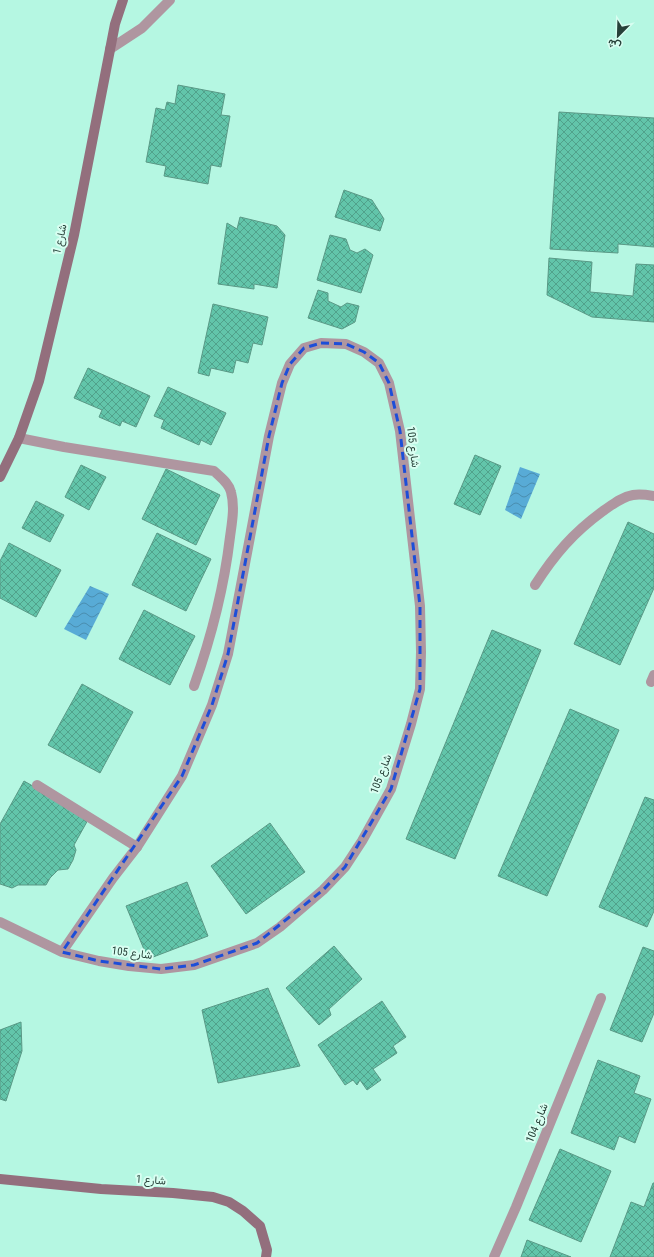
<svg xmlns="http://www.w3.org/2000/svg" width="654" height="1257" font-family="'Roboto Condensed',Vazirmatn,sans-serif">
  <defs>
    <pattern id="water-waves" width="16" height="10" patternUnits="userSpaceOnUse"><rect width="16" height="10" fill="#58abd6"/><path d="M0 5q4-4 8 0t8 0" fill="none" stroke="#498daf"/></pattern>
    <pattern id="building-cross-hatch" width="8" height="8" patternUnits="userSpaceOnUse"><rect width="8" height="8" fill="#62c5aa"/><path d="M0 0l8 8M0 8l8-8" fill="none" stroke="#51a28b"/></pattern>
  </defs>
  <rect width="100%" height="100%" fill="#b5f7e2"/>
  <g fill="url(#water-waves)">
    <polygon points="520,467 540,474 521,519 505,510"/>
    <polygon points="90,586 109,594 86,640 64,629"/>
  </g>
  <g fill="url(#building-cross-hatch)" stroke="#5a9986">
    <polygon points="178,85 225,94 221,115 230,116 221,167 211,165 208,184 164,176 166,166 146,162 156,108 165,110 167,102 175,104"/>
    <polygon points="559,112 654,118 654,247 618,244 618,253 550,249"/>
    <polygon points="344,190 372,200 384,219 380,231 335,217"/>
    <polygon points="240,217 277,226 285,235 277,288 254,284 254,289 218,284 227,223 237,229"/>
    <polygon points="330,235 346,239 350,250 357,253 365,249 373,255 361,293 317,280"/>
    <polygon points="549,258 592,262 590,292 633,296 636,264 654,265 654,322 592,317 547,295"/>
    <polygon points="318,290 328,293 328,301 341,307 347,303 359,306 355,322 342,329 308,318"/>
    <polygon points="213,304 268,317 262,345 253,343 248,363 236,360 233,373 211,368 209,376 198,373"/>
    <polygon points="88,368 150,396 136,427 122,421 120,426 99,417 102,410 74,398"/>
    <polygon points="168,387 226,413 211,445 201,440 199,445 161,428 164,420 154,416"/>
    <polygon points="475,455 501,466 480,515 454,504"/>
    <polygon points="81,465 106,477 89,510 65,497"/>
    <polygon points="166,469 220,495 196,545 142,519"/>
    <polygon points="36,501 64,515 50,542 22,528"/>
    <polygon points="628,522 654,534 654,588 620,665 574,644"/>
    <polygon points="157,533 211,559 186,611 132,585"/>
    <polygon points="9,543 61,570 36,617 0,598 0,561"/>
    <polygon points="144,610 195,636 170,685 119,659"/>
    <polygon points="492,630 541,650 455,859 406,839"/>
    <polygon points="82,684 133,712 100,773 48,745"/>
    <polygon points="570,709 619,730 547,896 498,876"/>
    <polygon points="24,781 89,818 74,845 76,850 73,860 68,869 58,870 50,878 46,885 18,885 12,888 0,884 0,824"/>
    <polygon points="645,797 654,800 654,911 647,927 599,907"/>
    <polygon points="270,823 305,872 246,914 211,866"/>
    <polygon points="187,882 208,936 148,959 126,906"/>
    <polygon points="334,946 362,979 329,1009 331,1015 319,1025 286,988"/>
    <polygon points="643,947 654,951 654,1013 642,1042 610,1030"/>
    <polygon points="268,988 300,1066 218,1083 202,1010"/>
    <polygon points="382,1001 406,1037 393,1046 397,1053 373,1069 381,1080 367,1090 360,1080 357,1085 353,1080 345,1085 318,1045"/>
    <polygon points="21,1022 22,1051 6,1101 0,1099 0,1030"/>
    <polygon points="598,1060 640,1076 634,1093 651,1099 635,1143 619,1136 614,1150 571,1133"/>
    <polygon points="560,1149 611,1171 581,1242 529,1220"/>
    <polygon points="653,1183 654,1183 654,1257 610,1257 631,1202 644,1207"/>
    <polygon points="527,1240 571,1257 521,1257"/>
  </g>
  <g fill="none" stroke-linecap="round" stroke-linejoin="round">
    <polyline stroke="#af96a0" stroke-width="10" points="110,49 142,28 170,0"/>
    <g stroke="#af96a0" stroke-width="10">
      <path d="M19 438 64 447 214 471C220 477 229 483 231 492 235 507 232 522 230 537 224 588 211 638 194 686"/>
      <path d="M535 585C555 554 573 533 603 511 612 505 621 497 633 495 639 494 648 495 654 496"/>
      <polyline points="651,682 654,675"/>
      <polyline points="37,785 137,847"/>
      <polyline points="0,922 62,952 99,961 129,966 161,969 194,965 257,943 280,927 323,890 345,867 362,841 391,789 411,724 420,689 421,652 420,606 400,431 389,383 379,363 364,352 346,344 321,343 304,348 290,364 282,383 269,436 228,654 212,705 182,776 137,847 113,878 62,952"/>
      <polyline points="494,1257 516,1207 601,998"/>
    </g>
    <g stroke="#936f7d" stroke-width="10">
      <polyline points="0,477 19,438 39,381 74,235 115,24 123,0"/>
      <polyline points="0,1179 101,1189 173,1193 213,1197 229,1202 243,1211 260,1226 267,1250 266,1257"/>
    </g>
  </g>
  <path fill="none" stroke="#1d4ed8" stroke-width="3" stroke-dasharray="8 5" stroke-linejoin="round" d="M321 343 346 344 364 352 379 363 389 383 400 431 420 606V689L391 789 345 867 323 890 257 943 194 965 161 969 99 961 62 952 182 776 212 705 228 654 269 436 282 383 290 364 304 348Z"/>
  <g text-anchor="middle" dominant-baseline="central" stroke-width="4" stroke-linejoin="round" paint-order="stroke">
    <g font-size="11" fill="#274139" stroke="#d8fef1">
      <text transform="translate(60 239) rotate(-77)">شارع 1</text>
      <text transform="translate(413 447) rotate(83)">شارع 105</text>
      <text transform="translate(381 774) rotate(-69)">شارع 105</text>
      <text transform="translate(132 953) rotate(7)">شارع 105</text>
      <text transform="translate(537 1123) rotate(-68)">شارع 104</text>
      <text transform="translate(151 1180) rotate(4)">شارع 1</text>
    </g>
  </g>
  <g transform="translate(618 36) rotate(203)" stroke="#d8fef1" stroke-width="3" paint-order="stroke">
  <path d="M0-3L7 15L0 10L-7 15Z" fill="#274139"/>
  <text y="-6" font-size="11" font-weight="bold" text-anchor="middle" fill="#274139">ش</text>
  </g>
</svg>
